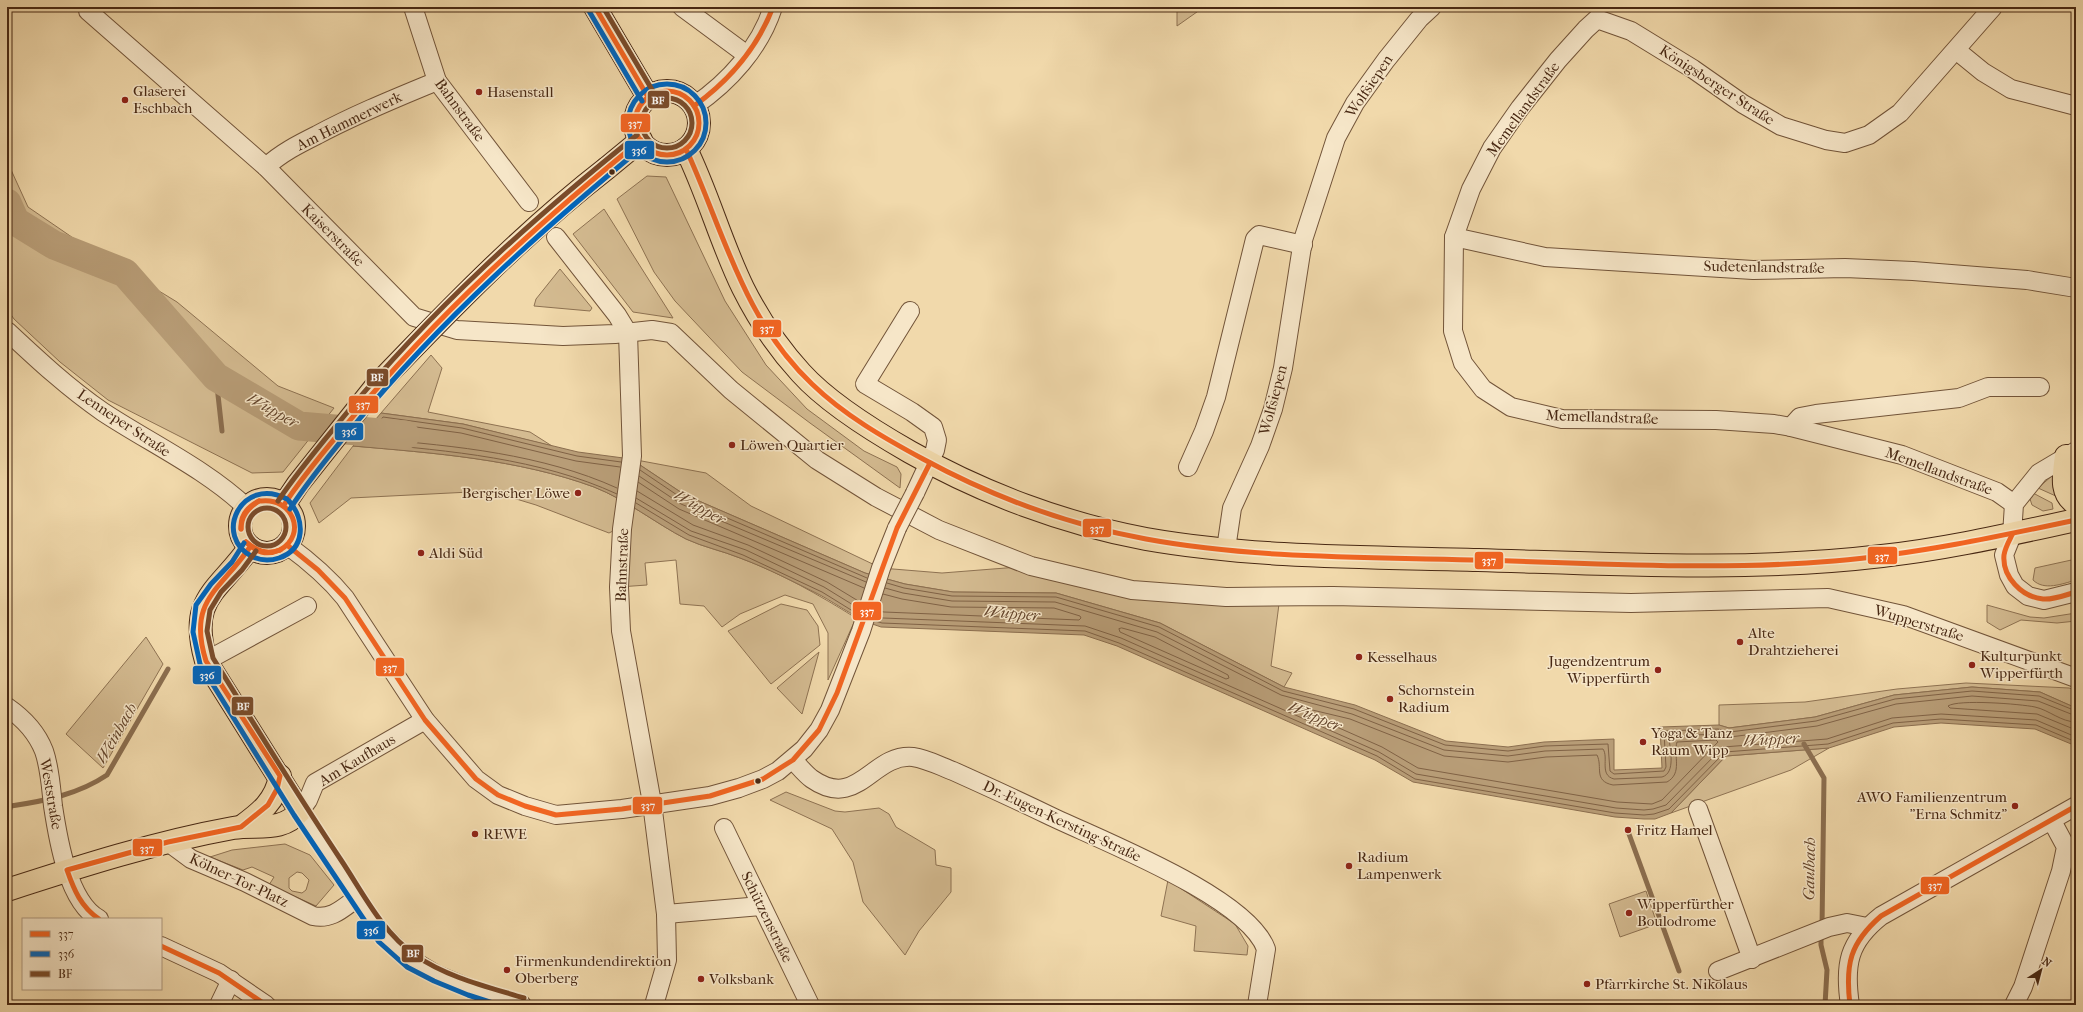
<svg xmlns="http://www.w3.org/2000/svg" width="2083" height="1012" font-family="'IM FELL French Canon',serif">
  <rect width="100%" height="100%" fill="#f1d9ab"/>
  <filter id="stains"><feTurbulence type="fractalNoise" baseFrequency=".005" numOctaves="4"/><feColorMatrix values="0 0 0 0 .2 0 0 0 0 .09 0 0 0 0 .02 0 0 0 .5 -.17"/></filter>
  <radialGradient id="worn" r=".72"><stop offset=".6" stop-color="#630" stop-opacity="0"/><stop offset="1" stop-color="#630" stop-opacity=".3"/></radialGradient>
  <g fill="#d4bb91" stroke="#8e7252" fill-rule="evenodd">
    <polygon points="1177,7 1204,7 1177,26"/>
    <polygon points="7,161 28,207 79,242 177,302 278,386 334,408 283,472 252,473 108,400 60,362 14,319 7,309"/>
    <polygon points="647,176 666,177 725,301 766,365 807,409 864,451 897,467 901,474 900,488 810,423 742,372 675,301 654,272 617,199"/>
    <polygon points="604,209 673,318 633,312 573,234"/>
    <polygon points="560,269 592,308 590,311 534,306 536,299"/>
    <polygon points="431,355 442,368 428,412 530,432 552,446 463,424 381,413"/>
    <path d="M353 446C433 453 518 459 594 487 627 500 655 523 686 539 703 547 723 551 740 558 781 573 819 595 856 618L828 680V633L813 604 785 595 740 614 722 627 704 606 680 604 676 560 645 563 647 585 619 587 617 529 609 533 536 505 490 491 351 498 319 523 310 503Z"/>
    <polygon points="631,459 706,473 751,506 881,568 942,573 1031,566 1279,604 1271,666 1292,673 1284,687 1160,623 1056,593 953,592 905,584 865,573 685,495"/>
    <polygon points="2053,475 2054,476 2058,497 2038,488"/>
    <polygon points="2033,493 2052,503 2053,509 2043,511 2032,505 2030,499"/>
    <path d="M2076 559V580C2062 584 2044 591 2033 580L2035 568Z"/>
    <polygon points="781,604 807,610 818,626 820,645 771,684 728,631"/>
    <polygon points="1987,605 2030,617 2044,618 2076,613 2076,621 2057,623 2021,620 2000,630 1987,622"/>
    <polygon points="146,637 163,664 103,768 66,734"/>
    <polygon points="819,652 802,714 777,688"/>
    <polygon points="1966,683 2069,688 2076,690 2076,708 2040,692 1972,687 1894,695 1815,717 1729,728 1719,725 1719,705 1805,702 1897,689"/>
    <polygon points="1829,748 1791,770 1671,813 1726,756"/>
    <polygon points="786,792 835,811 845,812 879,808 889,814 896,827 935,850 936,865 951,868 951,892 919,931 905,955 863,902 853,862 832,829 770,800"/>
    <path d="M285 844 310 855 334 885 316 906 269 885 274 877 252 867 243 870 210 857 232 850ZM297 872 302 873 309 880 306 890 302 893 292 891 289 888V878Z"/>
    <polygon points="1168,880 1235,924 1248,946 1247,955 1194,951 1196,926 1161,916"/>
    <polygon points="1646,891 1657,924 1620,937 1609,904"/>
  </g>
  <path fill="#b89d77" stroke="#8b6e4f" d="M381 413 463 424 578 452 631 459 685 495 865 573 905 584 953 592 1056 593 1160 623 1284 687 1355 705 1446 741 1508 747 1544 742 1614 739V770L1662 768 1660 727 1719 725 1729 728 1815 717 1894 695 1972 687 2040 692 2076 708V746L2035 729 1941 723 1894 727 1829 748 1726 756 1671 813 1655 819H1644L1615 817 1413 782 1375 760 1117 646 1084 635 881 627C858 620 840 606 820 595 794 582 767 568 740 558 723 551 703 547 686 539 655 523 627 500 594 487 518 459 433 453 353 446Z"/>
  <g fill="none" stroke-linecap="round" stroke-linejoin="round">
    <g stroke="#806245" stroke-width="1">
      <polygon points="388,429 411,432 412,435 410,436 386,434 385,431"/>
      <polyline points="640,470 683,499 867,578"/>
      <polyline points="639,476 681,504 866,582"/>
      <polyline points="638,482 679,509 864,588"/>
      <path d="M617 488C542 454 456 446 375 439L373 437 386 423 461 433 576 461 620 467"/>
      <polyline points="637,491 693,525 748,545 827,582 860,602"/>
      <path d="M617 494C539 458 450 451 365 443L363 441 383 417 462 428 577 456 621 462"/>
      <polyline points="636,498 691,531 746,550 824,587 858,608"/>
      <polyline points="636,503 689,535 743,555 822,592 856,613"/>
      <polyline points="887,583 904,588 952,596 1056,597 1159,627 1283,691 1354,709 1445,745 1508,751 1545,746 1608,744 1610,771 1614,774 1664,771 1666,767 1664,733 1666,731 1718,729 1730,732 1816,721 1895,699 1972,691 2039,696 2076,711"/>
      <path d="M885 588 903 593 952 601 1055 602 1157 632 1281 695 1352 714 1444 750 1508 756 1545 751 1603 749C1609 758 1599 775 1614 779L1662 777C1676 773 1670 749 1669 738L1671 736 1718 734 1730 737 1817 726 1896 704 1972 696 2038 701 2076 716"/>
      <polyline points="878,611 884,612 1079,620 1081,618 1080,616 1054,608 951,607 902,599 883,594"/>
      <polyline points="876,616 883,618 1085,626 1121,638 1379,752 1416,774 1616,808 1644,810 1653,809 1666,805 1723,747 1827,739 1892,718 1941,714 2036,720 2076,737"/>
      <polyline points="875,621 882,623 1085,631 1119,643 1377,756 1415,779 1615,813 1644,815 1654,814 1669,809 1725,752 1828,744 1893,723 1941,719 2036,725 2076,742"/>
      <polygon points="1122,628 1155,637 1228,675 1229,678 1226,679 1120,632 1119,629"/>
      <path d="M1304 708 1350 719 1444 756 1508 762 1546 757 1597 755C1603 767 1593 781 1613 785L1667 782C1683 773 1673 756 1677 742L1716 740 1718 742 1662 800 1652 804 1617 802 1418 768 1382 747 1303 712 1302 709Z"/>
      <path d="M2076 722C2061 722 2049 710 2035 707 2021 704 1958 699 1948 706L1950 708 2037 714 2076 730"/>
    </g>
    <g stroke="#8b6e4f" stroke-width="5">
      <polyline points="216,377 222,431"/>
      <polyline points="1804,744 1824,778 1822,927"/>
      <path d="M7 816 11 806C45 801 79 794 107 775L168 669"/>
      <polyline points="1629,834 1679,971"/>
      <polyline points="1821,935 1821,945 1827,970 1825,1005"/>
    </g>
    <polyline stroke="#b89d77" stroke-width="29" points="7,203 15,221 54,245 125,273 216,377 299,426 405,435"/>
    <defs>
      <g id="minor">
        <polyline points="413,7 437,81 529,202"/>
        <polyline points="682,7 747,55"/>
        <polyline points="1993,7 1900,113 1869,135 1845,143 1826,140 1781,126 1743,104 1693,69 1631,31 1597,19 1586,29 1558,60 1520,108 1492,148 1471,189 1454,237 1453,331 1463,363 1483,389 1511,407 1562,419 1716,420 1774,424 1791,427 1902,455 1997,492 2014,504"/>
        <polyline points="88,11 266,167 414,317 457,330 563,336 615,334 652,330 671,333 731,390 817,460 876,497 939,530 1031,566 1132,590 1226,597 1333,596 1631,603 1828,598 1903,615 2076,678"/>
        <polyline points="1956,50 1983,72 2011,89 2076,106"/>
        <path d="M694 106C729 82 760 48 773 7"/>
        <path d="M266 167C281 153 299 144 317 135 356 114 396 98 437 81"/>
        <polyline points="556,237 617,315 628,333 632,456 622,529 619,587 621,631 652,803 666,914 667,960 654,1005"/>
        <polyline points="1454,237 1545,257 1753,270 1845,268 1913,271 2027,280 2076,288"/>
        <polyline points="910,311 865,384 912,412 933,427 937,440 935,450 915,493"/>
        <path d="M7 331C37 359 68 388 103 412 150 443 206 469 247 508"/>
        <polyline points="1791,427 1800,417 1816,414 1959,398 1988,387 2040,387"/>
        <polyline points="2076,451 2039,473 2014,504 2012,535 2004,555 2009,575 2015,586 2028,596 2044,600 2076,592"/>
        <polyline points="1188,467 1204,431 1216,397 1255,239 1259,235 1303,245"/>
        <path d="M287 545C309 561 328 577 345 598L425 720 476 779 498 795 525 806 556 815 622 809 710 796 739 788 763 779 778 771 804 749 819 730 830 710 861 631 881 568 897 528"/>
        <polyline points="1226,549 1232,508 1260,446 1273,409 1283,368 1303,240 1336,138 1355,103 1386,60 1419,19 1432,7"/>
        <polyline points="206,661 307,606"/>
        <path d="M7 707C23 718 37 733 44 751 50 768 51 788 53 806 58 839 68 902 99 919"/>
        <polyline points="425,720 315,783 308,800 300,811 377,928 402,954 437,975 471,989 522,1005"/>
        <path d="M793 760C799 766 805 774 812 779 858 811 872 753 913 757 927 759 940 766 953 771 984 785 1015 799 1046 814 1097 839 1247 896 1266 949L1257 1005"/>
        <polyline points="1698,809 1752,959"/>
        <polyline points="724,828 810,1005"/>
        <path d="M168 842 191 859 245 882 313 916C332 920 343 908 357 898"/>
        <polyline points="666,914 761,906"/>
        <polyline points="161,946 219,973 266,1005"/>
        <polyline points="1718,971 1829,927 1847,923 1867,927"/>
        <polyline points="219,1005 231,980"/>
        <path d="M1850 1005C1844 965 1848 942 1881 916L2076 806"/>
        <polyline points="2014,1005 2023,987 2061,871 2066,847 2052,821"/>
      </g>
      <g id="major">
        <polyline points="595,7 648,97"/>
        <circle cx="667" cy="123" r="32"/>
        <path d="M686 149C708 194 721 243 743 288 758 318 778 348 801 373 828 403 875 432 910 452 982 493 1065 524 1146 539 1255 558 1368 557 1478 560 1612 564 1748 572 1882 556 1947 549 2011 534 2076 520"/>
        <polyline points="607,168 641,140"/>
        <path d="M2066 456C2064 474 2059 493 2076 504"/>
        <circle cx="267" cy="526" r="27"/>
        <polyline points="284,505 298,484 376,386"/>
        <path d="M241 827C260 813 276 801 280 776"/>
        <path d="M7 890C81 866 156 842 233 828 258 824 282 833 300 811L206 661C188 598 217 593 250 547"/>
      </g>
    </defs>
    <use href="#minor" stroke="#725439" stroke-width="20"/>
    <use href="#major" stroke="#482813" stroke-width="24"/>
    <use href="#minor" stroke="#f6e6c8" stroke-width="18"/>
    <use href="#major" stroke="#f1d9ab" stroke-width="22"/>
    <defs>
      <polyline id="minor-bridge" points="897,528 915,493"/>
      <path id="major-bridge" d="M376 386C449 310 523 233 607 168"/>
    </defs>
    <use href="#minor-bridge" stroke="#725439" stroke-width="20" stroke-linecap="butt"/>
    <use href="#major-bridge" stroke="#482813" stroke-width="24" stroke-linecap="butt"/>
    <use href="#minor-bridge" stroke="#f6e6c8" stroke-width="18"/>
    <use href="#major-bridge" stroke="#f1d9ab" stroke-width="22"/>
    <defs>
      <g id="bus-1">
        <polyline points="595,7 648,97"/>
        <circle cx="667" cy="123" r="32"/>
        <path d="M694 106C730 80 757 49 773 7"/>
        <path d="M686 149C724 232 743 319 812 384 844 415 884 438 923 459 993 497 1069 525 1146 539 1255 559 1367 557 1478 560 1596 563 1716 571 1834 561 1916 554 1996 537 2076 520"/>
        <path d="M261 501C292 497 308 534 280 550"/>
        <path d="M284 505C304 474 328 447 351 419 437 315 536 225 641 140"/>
        <path d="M241 529C240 515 247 507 259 501"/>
        <path d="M241 529C241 516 248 508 259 501"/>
        <path d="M2012 535C2009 541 2005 548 2004 555 2002 577 2022 597 2043 599 2054 600 2065 595 2076 592"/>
        <path d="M246 542C257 551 266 555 280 550"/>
        <path d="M246 542C256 552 266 556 280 550"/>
        <polyline points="287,545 318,570 345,598 425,720 476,779 498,795 525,806 556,815 622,809 710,796 763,779 793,760 819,730 837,693 897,528 930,463"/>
        <path d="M99 919C81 907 74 890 67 870L168 842 241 827 268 805 277 789 280 776 206 661C187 600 220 591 250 547"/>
        <polyline points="161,946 219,973 266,1005"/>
        <path d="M1850 1005C1845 964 1850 943 1881 916L2076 806"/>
      </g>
      <g id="bus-2">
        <polyline points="589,11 642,101"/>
        <circle cx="667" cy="123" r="39"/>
        <path d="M287 499C241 475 212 537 253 557 262 561 270 561 279 558 306 549 305 519 289 501"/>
        <path d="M290 509C310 478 333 451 356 423 442 319 541 230 645 145"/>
        <polyline points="244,543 232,562 211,584 196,605 193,632 200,664 294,815 379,942 407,967 434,981 468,995 499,1005"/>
      </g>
      <g id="bus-3">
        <polyline points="603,7 654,93"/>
        <circle cx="667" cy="123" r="25"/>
        <path d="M278 501C298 471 322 443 345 415 431 310 531 220 637 135"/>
        <circle cx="267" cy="527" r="19"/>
        <path d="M256 551 242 570 221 592 210 610 207 631 213 658C255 726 297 794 341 860 363 893 382 932 415 955 446 977 488 987 524 998"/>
      </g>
    </defs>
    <use href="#bus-1" stroke="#f6e6c8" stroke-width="8"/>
    <use href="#bus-2" stroke="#f6e6c8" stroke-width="8"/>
    <use href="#bus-3" stroke="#f6e6c8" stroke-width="8"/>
    <use href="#bus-1" stroke="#f26522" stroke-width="5"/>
    <use href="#bus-2" stroke="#0065bd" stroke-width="5"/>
    <use href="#bus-3" stroke="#7a4b2a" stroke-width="5"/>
  </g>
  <g fill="#8f2418" stroke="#f6e6c8" stroke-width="1.5">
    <circle cx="479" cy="92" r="4"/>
    <circle cx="125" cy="100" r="4"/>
    <circle cx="732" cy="445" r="4"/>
    <circle cx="578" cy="493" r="4"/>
    <circle cx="421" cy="553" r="4"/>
    <circle cx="1740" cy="642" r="4"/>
    <circle cx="1359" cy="657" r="4"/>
    <circle cx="1972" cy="665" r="4"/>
    <circle cx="1658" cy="670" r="4"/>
    <circle cx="1390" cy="699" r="4"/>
    <circle cx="1643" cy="742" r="4"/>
    <circle cx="2015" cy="806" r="4"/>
    <circle cx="1628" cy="830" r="4"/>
    <circle cx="475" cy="834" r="4"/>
    <circle cx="1349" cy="866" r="4"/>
    <circle cx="1629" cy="913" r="4"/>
    <circle cx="507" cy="970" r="4"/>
    <circle cx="701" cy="979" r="4"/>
    <circle cx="1587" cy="984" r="4"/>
  </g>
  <g fill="#482813" stroke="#f6e6c8" stroke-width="1.5">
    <circle cx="612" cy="172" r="3.5"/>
    <circle cx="758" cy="781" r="3.5"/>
  </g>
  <g text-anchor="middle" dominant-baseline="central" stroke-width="3" stroke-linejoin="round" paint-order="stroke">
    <g font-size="15" fill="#482813" stroke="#f6e6c8">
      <text transform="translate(1717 85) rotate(33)">Königsberger Straße</text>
      <text transform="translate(1369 86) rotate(-56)">Wolfsiepen</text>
      <text transform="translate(1523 109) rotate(-54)">Memellandstraße</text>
      <text transform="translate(460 110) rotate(54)">Bahnstraße</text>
      <text transform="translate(349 121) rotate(-26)">Am Hammerwerk</text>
      <text transform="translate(333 235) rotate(45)">Kaiserstraße</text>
      <text transform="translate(1764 267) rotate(1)">Sudetenlandstraße</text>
      <text transform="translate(1273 400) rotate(-75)">Wolfsiepen</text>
      <text transform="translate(1602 417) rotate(2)">Memellandstraße</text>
      <text transform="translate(124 423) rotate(34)">Lenneper Straße</text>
      <text transform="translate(1939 471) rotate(20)">Memellandstraße</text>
      <text transform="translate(622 565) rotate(-88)">Bahnstraße</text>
      <text transform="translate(1919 623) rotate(17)">Wupperstraße</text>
      <text transform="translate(357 760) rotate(-31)">Am Kaufhaus</text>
      <text transform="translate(51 794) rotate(80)">Weststraße</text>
      <text transform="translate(1062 821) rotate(25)">Dr.-Eugen-Kersting-Straße</text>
      <text transform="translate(239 880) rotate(25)">Kölner-Tor-Platz</text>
      <text transform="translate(767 917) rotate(64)">Schützenstraße</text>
    </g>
    <g font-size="15" fill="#482813" stroke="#f6e6c8" text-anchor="start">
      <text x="133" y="91">Glaserei<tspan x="133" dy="17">Eschbach</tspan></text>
      <text x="487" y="92">Hasenstall</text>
      <text x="740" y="445">Löwen Quartier</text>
      <text x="570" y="493" text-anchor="end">Bergischer Löwe</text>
      <text x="429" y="553">Aldi Süd</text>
      <text x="1748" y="633">Alte<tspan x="1748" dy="17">Drahtzieherei</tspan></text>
      <text x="1980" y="656">Kulturpunkt<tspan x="1980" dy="17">Wipperfürth</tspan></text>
      <text x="1367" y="657">Kesselhaus</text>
      <text x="1650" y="661" text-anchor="end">Jugendzentrum<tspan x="1650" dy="17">Wipperfürth</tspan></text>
      <text x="1398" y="690">Schornstein<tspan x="1398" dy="17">Radium</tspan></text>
      <text x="1651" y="733">Yoga &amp; Tanz<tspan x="1651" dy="17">Raum Wipp</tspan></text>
      <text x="2007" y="797" text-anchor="end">AWO Familienzentrum<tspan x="2007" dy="17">"Erna Schmitz"</tspan></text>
      <text x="1636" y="830">Fritz Hamel</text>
      <text x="483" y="834">REWE</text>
      <text x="1357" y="857">Radium<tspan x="1357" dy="17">Lampenwerk</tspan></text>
      <text x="1637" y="904">Wipperfürther<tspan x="1637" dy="17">Boulodrome</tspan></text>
      <text x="515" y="961">Firmenkundendirektion<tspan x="515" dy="17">Oberberg</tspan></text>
      <text x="709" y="979">Volksbank</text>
      <text x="1595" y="984">Pfarrkirche St. Nikolaus</text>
    </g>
    <g font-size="16" font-style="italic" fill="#64452c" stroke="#f6e6c8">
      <text transform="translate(273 410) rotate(29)">Wupper</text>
      <text transform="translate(700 507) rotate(29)">Wupper</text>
      <text transform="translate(1012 613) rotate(5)">Wupper</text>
      <text transform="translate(1315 716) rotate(22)">Wupper</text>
      <text transform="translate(116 733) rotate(-60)">Weinbach</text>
      <text transform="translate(1771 739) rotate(-3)">Wupper</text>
      <text transform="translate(1809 869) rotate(-89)">Gaulbach</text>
    </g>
  </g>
  <g stroke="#f6e6c8" stroke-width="1.5">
    <rect x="647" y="90" width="23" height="19" rx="4" fill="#7a4b2a"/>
    <rect x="620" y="113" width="31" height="20" rx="4" fill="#f26522"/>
    <rect x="624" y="140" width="31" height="20" rx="4" fill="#0065bd"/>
    <rect x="752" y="319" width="30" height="19" rx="4" fill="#f26522"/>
    <rect x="366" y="368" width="23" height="19" rx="4" fill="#7a4b2a"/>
    <rect x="348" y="395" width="31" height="19" rx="4" fill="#f26522"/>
    <rect x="334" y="422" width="30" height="19" rx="4" fill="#0065bd"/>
    <rect x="1082" y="518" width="30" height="20" rx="4" fill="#f26522"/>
    <rect x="1867" y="546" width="31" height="19" rx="4" fill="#f26522"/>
    <rect x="1474" y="551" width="30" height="19" rx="4" fill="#f26522"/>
    <rect x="852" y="601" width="30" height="20" rx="4" fill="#f26522"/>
    <rect x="375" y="657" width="30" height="20" rx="4" fill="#f26522"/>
    <rect x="192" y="665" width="30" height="20" rx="4" fill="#0065bd"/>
    <rect x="231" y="696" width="23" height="20" rx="4" fill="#7a4b2a"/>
    <rect x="632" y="796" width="31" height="19" rx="4" fill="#f26522"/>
    <rect x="132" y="838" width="31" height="19" rx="4" fill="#f26522"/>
    <rect x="1920" y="876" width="30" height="19" rx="4" fill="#f26522"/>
    <rect x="356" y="920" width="30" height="20" rx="4" fill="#0065bd"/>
    <rect x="401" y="944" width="23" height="19" rx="4" fill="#7a4b2a"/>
  </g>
  <g font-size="11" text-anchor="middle" font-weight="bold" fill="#fff">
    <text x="658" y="104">BF</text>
    <text x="635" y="127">337</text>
    <text x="639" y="154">336</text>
    <text x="767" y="332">337</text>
    <text x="377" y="381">BF</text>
    <text x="363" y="408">337</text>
    <text x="349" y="435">336</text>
    <text x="1097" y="532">337</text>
    <text x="1882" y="560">337</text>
    <text x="1489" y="564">337</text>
    <text x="867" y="615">337</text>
    <text x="390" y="671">337</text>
    <text x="207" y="679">336</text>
    <text x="243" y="710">BF</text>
    <text x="648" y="809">337</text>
    <text x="147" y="852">337</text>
    <text x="1935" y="889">337</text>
    <text x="371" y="934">336</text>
    <text x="413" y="957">BF</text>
  </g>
  <rect width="2083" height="1012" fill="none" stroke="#f1d9ab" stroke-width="24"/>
  <rect x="8" y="8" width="2067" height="996" fill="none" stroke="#482813" stroke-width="2"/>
  <rect x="12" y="12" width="2059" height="988" fill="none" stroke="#482813"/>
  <rect x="22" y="918" width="140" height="72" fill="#f6e6c8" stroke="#b09a80"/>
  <rect x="30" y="931" width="20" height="6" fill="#f26522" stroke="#b09a80"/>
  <text x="58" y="938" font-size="12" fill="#482813">337</text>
  <rect x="30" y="951" width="20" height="6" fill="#0065bd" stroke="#b09a80"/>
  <text x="58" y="958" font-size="12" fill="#482813">336</text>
  <rect x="30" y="971" width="20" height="6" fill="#7a4b2a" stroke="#b09a80"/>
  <text x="58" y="978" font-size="12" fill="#482813">BF</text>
  <g transform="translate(2041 970) rotate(36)" stroke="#f6e6c8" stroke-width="3" paint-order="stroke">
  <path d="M0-3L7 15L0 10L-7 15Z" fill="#482813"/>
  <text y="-6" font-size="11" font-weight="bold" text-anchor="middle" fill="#482813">N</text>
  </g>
  <rect width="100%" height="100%" filter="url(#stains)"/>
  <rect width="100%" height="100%" fill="url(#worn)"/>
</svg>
